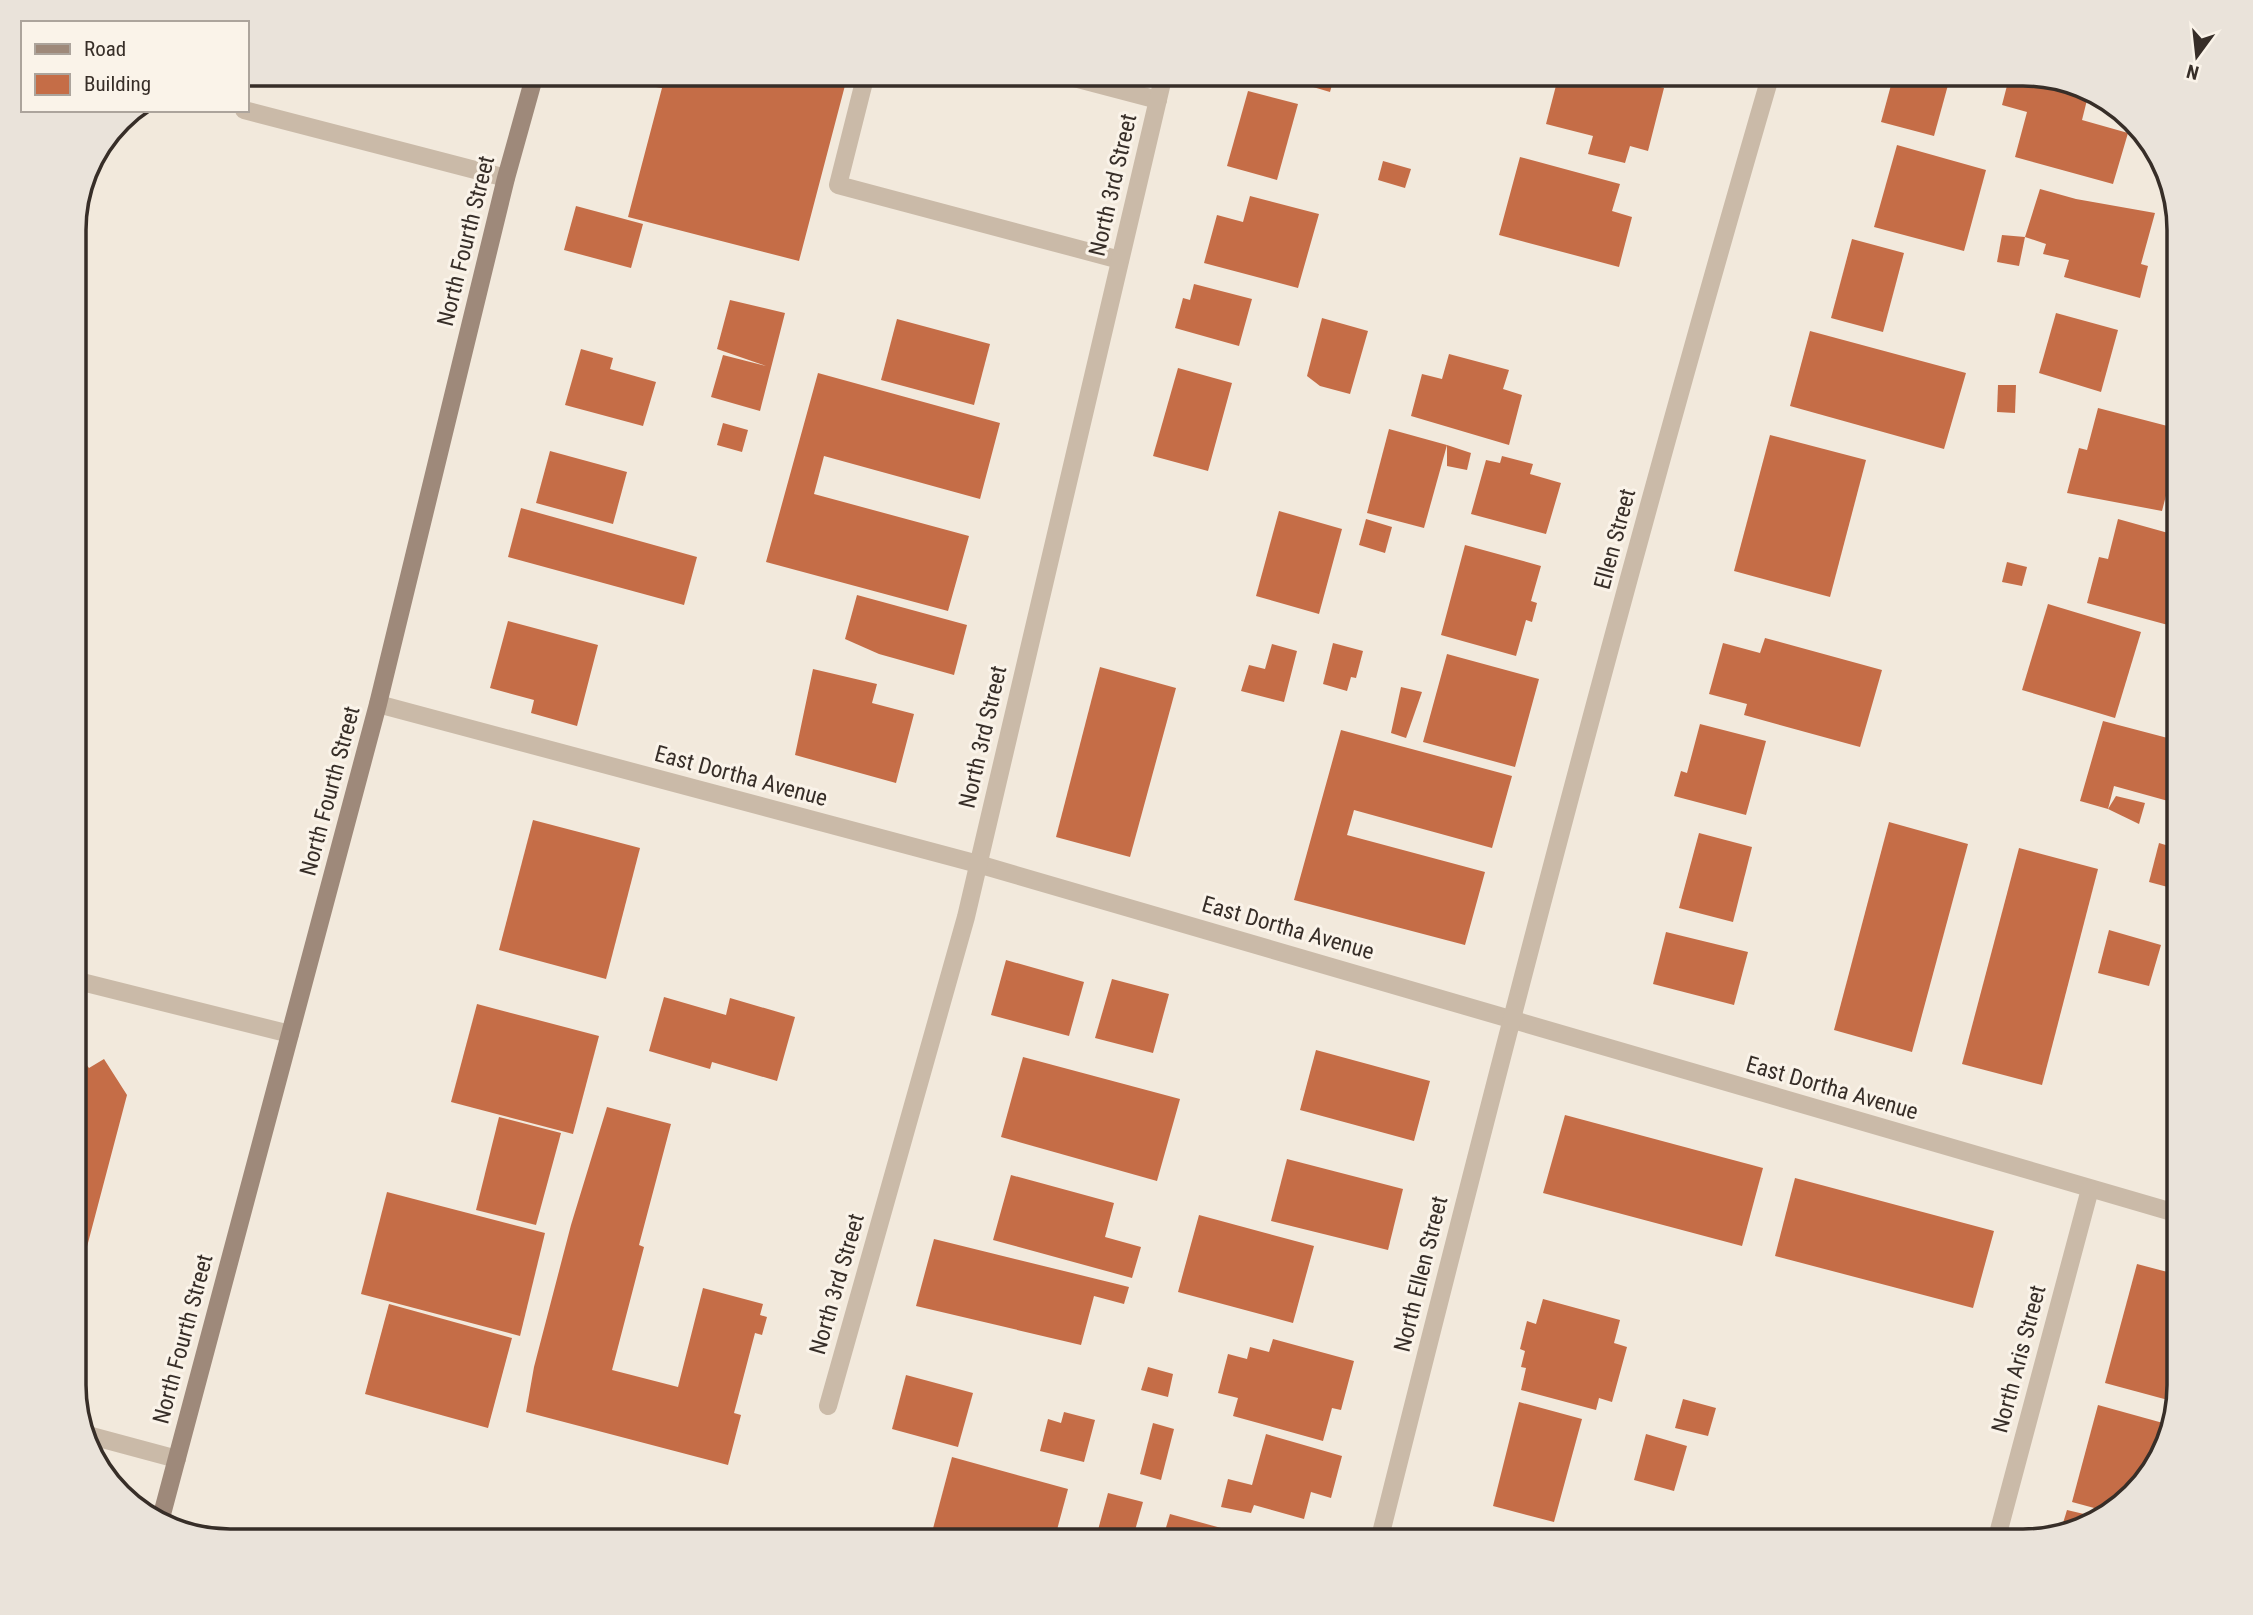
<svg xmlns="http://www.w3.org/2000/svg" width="2253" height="1615" font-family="'Roboto Condensed',sans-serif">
  <rect width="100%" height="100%" fill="#f2e9dc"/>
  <g fill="#c56d47">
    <polygon points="660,74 848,74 799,261 628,217 662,88 656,87"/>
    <polygon points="1269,74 1335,74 1330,92"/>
    <polygon points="1559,74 1608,74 1664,88 1648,151 1630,146 1625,163 1588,154 1593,136 1546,124"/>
    <polygon points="1894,74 1951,74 1934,136 1881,122"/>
    <polygon points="2010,74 2023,74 2088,96 2082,120 2128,133 2113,184 2015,157 2027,112 2002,105"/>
    <polygon points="1248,91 1298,104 1277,180 1227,166"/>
    <polygon points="1897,145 1986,170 1964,251 1874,227"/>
    <polygon points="1520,157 1620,184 1612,211 1632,217 1619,267 1499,235"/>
    <polygon points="1383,161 1411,169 1405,188 1378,180"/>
    <polygon points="2040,189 2076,199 2155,213 2141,264 2148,266 2140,298 2064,277 2069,260 2043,254 2046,244 2025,237"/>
    <polygon points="1250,196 1319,214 1298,288 1204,263 1217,215 1243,222"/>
    <polygon points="576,206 643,224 631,268 564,250"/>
    <polygon points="2002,235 2025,237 2019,266 1997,262"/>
    <polygon points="1852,239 1904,253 1883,332 1831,318"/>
    <polygon points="1194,284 1252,299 1239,346 1175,328 1183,298 1190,300"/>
    <polygon points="730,300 785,313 760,411 711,397 723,355 766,366 717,349"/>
    <polygon points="2056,313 2118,330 2101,392 2039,373"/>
    <polygon points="1322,318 1368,331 1350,394 1320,386 1307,376"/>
    <polygon points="897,319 990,344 974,405 881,380"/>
    <polygon points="1810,331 1966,373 1944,449 1790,406"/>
    <polygon points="581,349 613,358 610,369 656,382 643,426 565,405"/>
    <polygon points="1449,354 1509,370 1503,389 1522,395 1509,445 1411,416 1422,374 1442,379"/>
    <polygon points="1178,368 1232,383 1208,471 1153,456"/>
    <polygon points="818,373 1000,423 980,499 824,456 814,494 969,536 948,611 766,562"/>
    <polygon points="1998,385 2016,385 2015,413 1997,412"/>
    <polygon points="2098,408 2179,429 2179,445 2162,511 2067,493 2079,448 2087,450"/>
    <polygon points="723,423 748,430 742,452 717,445"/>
    <polygon points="1389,429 1447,445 1424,528 1367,513"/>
    <polygon points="1770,435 1866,460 1830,597 1734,571"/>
    <polygon points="1447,445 1471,453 1467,470 1447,466"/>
    <polygon points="550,451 627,472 613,524 536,503"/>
    <polygon points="1502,456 1533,464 1530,474 1561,483 1546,534 1471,514 1486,460 1500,463"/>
    <polygon points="521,508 697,557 684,605 508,557"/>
    <polygon points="1279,511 1342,529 1319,614 1256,596"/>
    <polygon points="1366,519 1392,527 1385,553 1359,545"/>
    <polygon points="2118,519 2179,536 2179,570 2168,625 2087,603 2099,557 2108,559"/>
    <polygon points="1465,545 1541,566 1531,601 1537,603 1532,622 1526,620 1516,656 1441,635"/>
    <polygon points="2007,562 2027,567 2022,586 2002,582"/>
    <polygon points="857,595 967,625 954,675 879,654 845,639"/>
    <polygon points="2048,604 2141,632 2115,718 2022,690"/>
    <polygon points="508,621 598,645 577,726 531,713 534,700 490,688"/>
    <polygon points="1765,638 1882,670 1860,747 1744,715 1747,704 1709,694 1723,643 1760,653"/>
    <polygon points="1333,643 1363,651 1356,678 1351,677 1347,691 1323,684"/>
    <polygon points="1272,644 1297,651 1284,702 1241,691 1249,665 1265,669"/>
    <polygon points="1447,654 1539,679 1515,767 1423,742"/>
    <polygon points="1100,667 1176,688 1130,857 1056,837"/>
    <polygon points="813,669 877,684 872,703 914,714 896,783 795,755"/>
    <polygon points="1401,687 1422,692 1406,738 1391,733"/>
    <polygon points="2103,721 2179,741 2179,804 2114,786 2108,809 2080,801"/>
    <polygon points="1700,724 1766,741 1746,815 1674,796 1681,771 1687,773"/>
    <polygon points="1341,730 1512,776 1492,848 1354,810 1347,835 1485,872 1465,945 1294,900"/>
    <polygon points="2116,796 2145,803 2139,824 2108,809"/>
    <polygon points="533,820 640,848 606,979 499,950"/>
    <polygon points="1889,822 1968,844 1912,1052 1834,1030"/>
    <polygon points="1699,833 1752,847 1733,922 1679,908"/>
    <polygon points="2159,843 2179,849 2179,890 2149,882"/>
    <polygon points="2019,848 2098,869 2042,1085 1962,1064"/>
    <polygon points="2179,904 2179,936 2170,934"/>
    <polygon points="2109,930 2161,945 2149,986 2098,973"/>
    <polygon points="1666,932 1748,952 1734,1005 1653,984"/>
    <polygon points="1006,960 1084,982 1069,1036 991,1015"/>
    <polygon points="1112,979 1169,994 1153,1053 1095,1038"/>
    <polygon points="664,997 726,1015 730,998 795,1017 777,1081 712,1062 710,1069 649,1051"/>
    <polygon points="477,1004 599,1036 573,1134 451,1102"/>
    <polygon points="74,1049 89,1068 104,1059 127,1095 84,1258 74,1263"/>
    <polygon points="1316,1050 1430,1081 1414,1141 1300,1110"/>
    <polygon points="1023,1057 1180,1099 1157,1181 1001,1137"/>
    <polygon points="607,1107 671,1124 639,1245 644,1247 612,1370 678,1387 703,1288 763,1304 760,1315 767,1317 762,1335 755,1333 734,1413 741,1415 728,1465 526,1412 534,1367 571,1225"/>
    <polygon points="1565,1115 1763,1168 1742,1246 1543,1193"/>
    <polygon points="499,1117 561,1133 536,1225 476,1210"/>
    <polygon points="1287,1159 1403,1189 1388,1250 1271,1221"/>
    <polygon points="1011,1175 1114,1203 1105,1237 1141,1247 1132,1278 993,1240"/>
    <polygon points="1795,1178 1994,1231 1973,1308 1775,1256"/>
    <polygon points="387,1192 545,1233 520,1336 361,1294"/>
    <polygon points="1199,1215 1314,1246 1293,1323 1178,1292"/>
    <polygon points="934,1239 1129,1287 1124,1304 1094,1296 1081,1345 916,1306"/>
    <polygon points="2137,1264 2179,1275 2179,1357 2168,1400 2105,1383"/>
    <polygon points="1543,1299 1620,1320 1614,1343 1627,1347 1612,1402 1599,1398 1596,1410 1521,1390 1526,1368 1521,1367 1525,1351 1520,1349 1527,1321 1536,1324"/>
    <polygon points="389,1304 512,1338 488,1428 365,1394"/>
    <polygon points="1273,1339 1354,1361 1341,1410 1332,1408 1323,1441 1233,1416 1238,1398 1218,1393 1228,1354 1247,1359 1250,1347 1269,1352"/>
    <polygon points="1148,1367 1173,1374 1168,1397 1141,1390"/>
    <polygon points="906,1375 973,1393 958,1447 892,1429"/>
    <polygon points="1683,1399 1716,1408 1708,1436 1675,1428"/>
    <polygon points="1519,1402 1582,1419 1554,1522 1493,1506"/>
    <polygon points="2098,1405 2163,1423 2147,1480 2109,1512 2072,1502"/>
    <polygon points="1064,1412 1095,1420 1084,1462 1040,1451 1048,1419 1061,1423"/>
    <polygon points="1153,1423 1174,1429 1161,1480 1140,1474"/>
    <polygon points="1266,1434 1342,1456 1331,1498 1311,1492 1304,1519 1254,1505 1251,1513 1221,1507 1228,1479 1252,1485"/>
    <polygon points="1646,1434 1687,1446 1674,1491 1634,1480"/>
    <polygon points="952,1457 1068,1489 1054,1541 953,1541 931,1536"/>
    <polygon points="1108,1493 1143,1502 1132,1541 1095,1541"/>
    <polygon points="2067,1510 2101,1518 2093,1525 2060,1533"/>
    <polygon points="1170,1514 1243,1534 1241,1541 1162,1541"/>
  </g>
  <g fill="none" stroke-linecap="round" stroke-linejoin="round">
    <g stroke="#cabaa8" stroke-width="18">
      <polyline points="866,74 838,185 1120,260"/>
      <polyline points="1059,74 1158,100"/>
      <polyline points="74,980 290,1034"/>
      <polyline points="84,1434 177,1459"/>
    </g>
    <g stroke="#cabaa8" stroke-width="18">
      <polyline points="244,110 506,178"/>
      <polyline points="378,704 978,864 2179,1214"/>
      <polyline points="828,1406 966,917 1164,74"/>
      <path d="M1379 1541C1502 1050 1629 560 1771 74"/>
      <polyline points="1996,1541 2090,1189"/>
    </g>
    <polyline stroke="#9e897a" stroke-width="18" points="161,1518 378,704 506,178 535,74"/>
  </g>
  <g text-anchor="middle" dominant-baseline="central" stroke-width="6" stroke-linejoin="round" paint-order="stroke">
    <g font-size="23" fill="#372e28" stroke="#faf3e9">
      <text transform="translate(1113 185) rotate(-77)">North 3rd Street</text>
      <text transform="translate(466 241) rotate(-76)">North Fourth Street</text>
      <text transform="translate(1615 539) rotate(-75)">Ellen Street</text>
      <text transform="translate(983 737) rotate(-77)">North 3rd Street</text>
      <text transform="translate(741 776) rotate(15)">East Dortha Avenue</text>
      <text transform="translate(330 791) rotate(-75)">North Fourth Street</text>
      <text transform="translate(1288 928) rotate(16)">East Dortha Avenue</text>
      <text transform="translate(1832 1088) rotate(16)">East Dortha Avenue</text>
      <text transform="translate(1421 1274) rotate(-76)">North Ellen Street</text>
      <text transform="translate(837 1284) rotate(-74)">North 3rd Street</text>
      <text transform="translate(183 1339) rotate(-75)">North Fourth Street</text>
      <text transform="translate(2019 1359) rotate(-75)">North Aris Street</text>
    </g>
  </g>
  <path d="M0 0H2253V1615H0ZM230 86H2023A144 144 0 0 1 2167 230V1385A144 144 0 0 1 2023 1529H230A144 144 0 0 1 86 1385V230A144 144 0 0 1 230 86Z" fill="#eae3da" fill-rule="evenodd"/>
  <path fill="none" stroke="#372e28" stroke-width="3.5" d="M230 86H2023A144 144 0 0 1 2167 230V1385A144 144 0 0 1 2023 1529H230A144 144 0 0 1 86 1385V230A144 144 0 0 1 230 86Z"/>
  <rect x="21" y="21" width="228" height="91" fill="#faf3e9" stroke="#aca49c" stroke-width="2"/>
  <rect x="35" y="44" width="35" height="10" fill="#9e897a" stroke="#aca49c" stroke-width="2"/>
  <text x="84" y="56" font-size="21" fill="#372e28">Road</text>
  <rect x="35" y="74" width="35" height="21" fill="#c56d47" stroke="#aca49c" stroke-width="2"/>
  <text x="84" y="91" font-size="21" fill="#372e28">Building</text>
  <g transform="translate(2197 56) rotate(195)" stroke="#faf3e9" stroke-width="5" paint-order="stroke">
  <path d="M0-5L12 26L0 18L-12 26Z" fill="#372e28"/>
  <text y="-10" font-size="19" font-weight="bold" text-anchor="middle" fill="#372e28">N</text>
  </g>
</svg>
